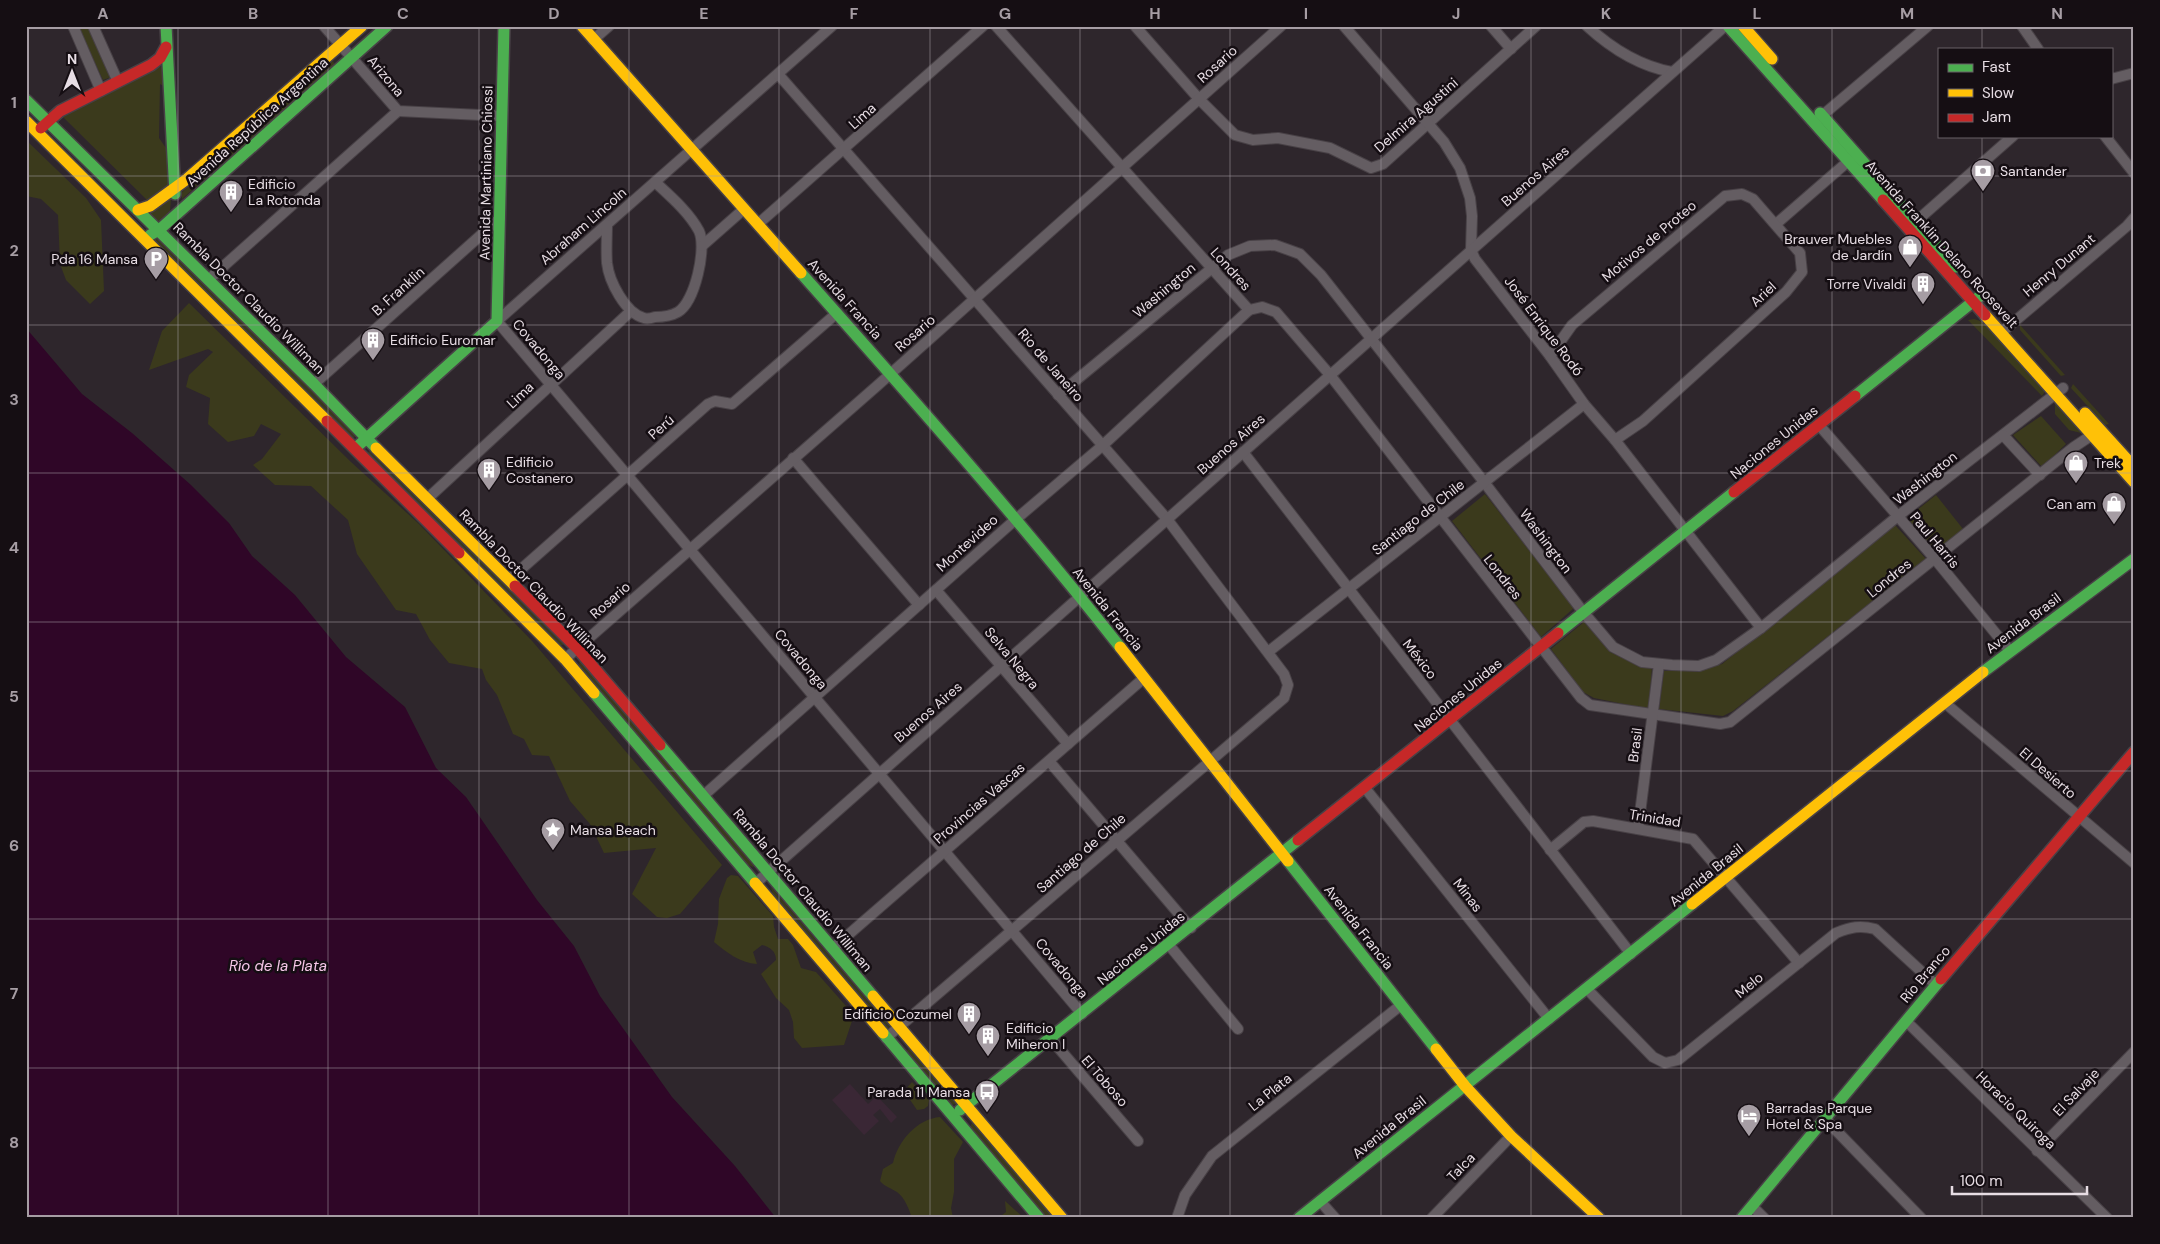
<svg xmlns="http://www.w3.org/2000/svg" width="2160" height="1244" font-family="'DM Sans',sans-serif">
  <rect width="100%" height="100%" fill="#2e262c"/>
  <polygon fill="#3a2735" points="850,1084 868,1104 877,1096 897,1117 891,1123 880,1109 873,1115 879,1121 864,1135 832,1100"/>
  <g fill="#3b3a1c">
    <polygon points="78,26 87,26 111,77 103,80"/>
    <polygon points="333,61 335,65 182,199 181,193"/>
    <polygon points="160,67 163,67 165,87 160,84 159,138 166,148 169,187 148,201 63,117"/>
    <polygon points="26,140 86,198 101,220 104,291 90,304 66,280 60,264 58,215 41,199 26,196"/>
    <polygon points="171,198 170,211 158,222 149,212"/>
    <polygon points="156,237 351,429 355,437 353,438 154,242"/>
    <polygon points="189,303 351,462 419,524 533,642 722,865 680,914 667,918 657,917 632,894 656,848 604,853 590,824 570,801 549,756 532,755 524,739 513,734 497,695 486,680 482,669 449,663 430,640 416,614 396,610 357,554 348,520 311,486 275,485 253,465 262,459 281,434 261,424 254,436 228,442 208,424 210,398 186,387 189,375 213,352 208,349 149,370 162,331"/>
    <polygon points="1974,319 1983,322 2044,389 2044,393 2042,396 1968,320"/>
    <polygon points="2020,325 2065,375 2061,376 2020,330"/>
    <polygon points="2073,384 2109,424 2105,425 2071,388"/>
    <polygon points="2055,403 2081,433 2069,430 2055,414"/>
    <polygon points="2041,416 2066,444 2042,467 2013,435"/>
    <polygon points="369,451 564,643 563,645 560,645 368,453"/>
    <polygon points="1485,494 1574,608 1541,637 1452,521"/>
    <polygon points="1936,495 1963,529 1935,552 1907,518"/>
    <polygon points="1895,525 1926,559 1733,711 1723,716 1659,709 1664,671 1698,671 1722,664"/>
    <polygon points="1584,622 1610,652 1636,664 1652,667 1649,709 1594,698 1583,692 1551,649"/>
    <polygon points="580,661 754,866 753,867 745,863 579,665"/>
    <path d="M731 875 738 876 773 916 774 927 778 939H788L793 945 801 968 816 972 854 1015 844 1045 802 1048 794 1038 793 1022 789 1010 776 998 761 974 776 960C776 951 770 947 762 945L753 952 757 964C740 963 726 952 714 942L718 924 719 899 727 878Z"/>
    <polygon points="771,887 890,1027 888,1029 773,895"/>
    <polygon points="909,1049 956,1104 951,1105 906,1051"/>
    <polygon points="912,1082 929,1100 928,1106 924,1109 917,1110 904,1091"/>
    <path d="M940 1117 963 1142 954 1159V1192L951 1208 953 1218H912C909 1209 905 1198 897 1192 891 1188 885 1187 880 1181L883 1169 893 1163C898 1141 917 1119 940 1117Z"/>
    <polygon points="972,1123 1055,1218 1046,1218 970,1127"/>
    <polygon points="1005,1201 1024,1218 998,1218 1006,1212"/>
  </g>
  <polygon fill="#2f0627" points="26,328 82,394 132,433 191,485 229,523 252,556 295,595 346,657 405,707 436,768 466,797 537,900 574,946 600,996 672,1097 735,1166 776,1218 26,1218"/>
  <g fill="none" stroke-linecap="round" stroke-linejoin="round">
    <defs>
      <g id="street">
        <polyline points="73,26 101,91"/>
        <polyline points="93,26 118,82"/>
        <polyline points="324,26 398,111 502,116"/>
        <polyline points="832,26 497,321 1082,1014"/>
        <polyline points="996,26 1249,310 1262,307 1276,312 1330,375 1581,698 1590,705 1720,724 1730,722 2074,447 2092,435"/>
        <polyline points="1135,26 1199,99 1235,135 1253,140 1278,138 1330,148 1371,168 1383,164 1536,26"/>
        <polyline points="1344,26 1444,142 1460,168 1470,198 1472,216 1471,250 1475,259 1550,356 1584,404 1615,440 1761,628"/>
        <polyline points="1491,26 1511,49"/>
        <path d="M1587 26C1612 49 1639 66 1672 72"/>
        <polyline points="2022,26 2038,49"/>
        <polyline points="593,40 609,26"/>
        <polyline points="778,74 1167,519 1284,674 1288,685 1284,698 886,1038"/>
        <polyline points="2111,79 2134,73"/>
        <polyline points="1818,119 1928,26"/>
        <polyline points="2105,136 2134,173"/>
        <polyline points="758,224 983,26"/>
        <polyline points="1776,224 1852,158"/>
        <path d="M607 225C607 237 606 250 607 263 609 281 625 313 644 318 647 319 652 318 655 317 663 317 671 316 678 312 695 302 707 248 699 231 689 212 670 196 655 182"/>
        <polyline points="1912,225 2013,136"/>
        <polyline points="702,246 744,209"/>
        <polyline points="208,280 398,111"/>
        <polyline points="2001,333 2127,226 2134,218"/>
        <polyline points="1550,356 1572,325 1725,196 1742,194 1753,199 1800,253 1802,272 1786,292 1643,421 1615,440"/>
        <polyline points="314,384 500,218"/>
        <polyline points="1058,395 1228,255 1250,246 1275,245 1300,254 1321,275 1484,482 1584,613 1613,647 1642,662 1672,665 1699,666 1716,660 1761,628 1898,516 2063,388"/>
        <polyline points="1819,425 1935,559 2010,651"/>
        <polyline points="2003,435 2040,475"/>
        <polyline points="1243,452 1631,954"/>
        <polyline points="793,458 919,605"/>
        <polyline points="427,499 631,311"/>
        <polyline points="510,579 708,404 715,401 732,404 837,313"/>
        <polyline points="936,590 1068,744"/>
        <polyline points="1268,652 1584,404"/>
        <polyline points="565,659 878,385 1281,26"/>
        <polyline points="1945,703 2134,863"/>
        <polyline points="1049,761 1191,928"/>
        <polyline points="1365,788 1549,1019"/>
        <polyline points="703,796 1015,520 1102,446 1249,310"/>
        <polyline points="1638,829 1659,664"/>
        <polyline points="1550,850 1584,822 1593,821 1693,839 1799,963"/>
        <polyline points="756,883 1725,26"/>
        <polyline points="1169,945 1238,1029"/>
        <polyline points="833,948 1144,678"/>
        <path d="M1587 989 1653 1057 1665 1063 1678 1060 1836 933C1851 927 1860 925 1875 929L1936 985"/>
        <polyline points="1906,1021 2107,1218"/>
        <polyline points="1051,1039 1138,1141"/>
        <polyline points="1825,1119 1921,1218"/>
        <polyline points="2037,1151 2134,1052"/>
        <polyline points="1320,1201 1335,1218"/>
        <polyline points="1752,1206 1764,1218"/>
        <polyline points="1177,1218 1185,1195 1212,1156 1401,1005"/>
        <polyline points="1432,1218 1511,1136"/>
      </g>
      <g id="fast">
        <polyline points="166,26 175,194"/>
        <polyline points="1728,26 1883,200"/>
        <polyline points="26,100 314,384 376,448"/>
        <polyline points="1820,113 1956,267"/>
        <polyline points="150,235 159,230 387,26"/>
        <path d="M801 273C910 396 1019 519 1120 647"/>
        <polyline points="1855,396 1980,296"/>
        <polyline points="359,445 497,321 504,26"/>
        <polyline points="1558,633 1734,492"/>
        <polyline points="1983,672 2134,559"/>
        <polyline points="594,693 755,883"/>
        <polyline points="660,745 873,996"/>
        <polyline points="1288,861 1436,1049"/>
        <polyline points="883,1033 1039,1218"/>
        <polyline points="960,1110 1298,840"/>
        <polyline points="1299,1218 1692,904"/>
        <polyline points="1742,1218 1941,979"/>
      </g>
      <g id="slow">
        <polyline points="582,26 801,273"/>
        <polyline points="1743,26 1772,59"/>
        <polyline points="26,121 327,421"/>
        <polyline points="138,210 150,206 187,179 362,26"/>
        <polyline points="1985,315 2134,482"/>
        <polyline points="2085,413 2134,467"/>
        <polyline points="376,448 515,586"/>
        <polyline points="459,553 565,659 594,693"/>
        <polyline points="1120,647 1288,861"/>
        <polyline points="755,883 883,1033"/>
        <polyline points="1692,904 1983,672"/>
        <polyline points="873,996 1062,1218"/>
        <polyline points="1436,1049 1465,1086 1511,1136 1599,1218"/>
      </g>
      <g id="jam">
        <polyline points="41,128 60,111 151,65 160,58 166,47"/>
        <polyline points="1883,200 1985,315"/>
        <polyline points="327,421 459,553"/>
        <polyline points="1734,492 1855,396"/>
        <polyline points="515,586 577,648 660,745"/>
        <polyline points="1298,840 1558,633"/>
        <polyline points="1941,979 2134,752"/>
      </g>
    </defs>
    <use href="#street" stroke="#484146" stroke-width="12"/>
    <use href="#fast" stroke="#484146" stroke-width="14"/>
    <use href="#slow" stroke="#484146" stroke-width="14"/>
    <use href="#jam" stroke="#484146" stroke-width="14"/>
    <use href="#street" stroke="#645d62" stroke-width="10"/>
    <use href="#fast" stroke="#4caf50" stroke-width="11"/>
    <use href="#slow" stroke="#ffc107" stroke-width="11"/>
    <use href="#jam" stroke="#c62828" stroke-width="11"/>
  </g>
  <path fill="none" stroke="#a69da4" stroke-width="1" stroke-opacity="0.55" d="M178 26V1218M328 26V1218M479 26V1218M629 26V1218M779 26V1218M930 26V1218M1080 26V1218M1230 26V1218M1381 26V1218M1531 26V1218M1681 26V1218M1832 26V1218M1982 26V49M1982 136V1218M26 176H2134M26 325H2134M26 473H2134M26 622H2134M26 771H2134M26 919H2134M26 1068H2134"/>
  <defs>
    <symbol id="bank-pin" viewBox="-11 -11 22 30"><path d="M0 17L-7.5 6A9.5 9.5 0 1 1 7.5 6Z" fill="#a69da4" stroke="#150e13"/><path d="M-6-4H6V4H-6ZM0-2.3a2.3 2.3 0 1 0 0 4.6a2.3 2.3 0 1 0 0-4.6Z" fill="#fff"/></symbol>
    <symbol id="building-pin" viewBox="-11 -11 22 30"><path d="M0 17L-7.5 6A9.5 9.5 0 1 1 7.5 6Z" fill="#a69da4" stroke="#150e13"/><path d="M-4-6H4V6H1V3H-1V6H-4ZM-2.5-4.3h1.7v1.8h-1.7ZM.8-4.3h1.7v1.8H.8ZM-2.5-1h1.7V.8h-1.7ZM.8-1h1.7V.8H.8Z" fill="#fff"/></symbol>
    <symbol id="shop-pin" viewBox="-11 -11 22 30"><path d="M0 17L-7.5 6A9.5 9.5 0 1 1 7.5 6Z" fill="#a69da4" stroke="#150e13"/><path d="M-5-2.5h2.3a2.7 3.5 0 0 1 5.4 0H5L5.5 6h-11ZM-1.5-2.5h3a1.5 2.3 0 0 0-3 0Z" fill="#fff"/></symbol>
    <symbol id="parking-pin" viewBox="-11 -11 22 30"><path d="M0 17L-7.5 6A9.5 9.5 0 1 1 7.5 6Z" fill="#a69da4" stroke="#150e13"/><path d="M-3.5-5.5H1a3.5 3.5 0 0 1 0 7H-1V5.5H-3.5ZM-1-3.4V-.6H.8a1.4 1.4 0 0 0 0-2.8Z" fill="#fff"/></symbol>
    <symbol id="sight-pin" viewBox="-11 -11 22 30"><path d="M0 17L-7.5 6A9.5 9.5 0 1 1 7.5 6Z" fill="#a69da4" stroke="#150e13"/><path d="M0-6L1.8-2.2L6-1.7L2.9 1.2L3.7 5.4L0 3.3L-3.7 5.4L-2.9 1.2L-6-1.7L-1.8-2.2Z" fill="#fff"/></symbol>
    <symbol id="bus-pin" viewBox="-11 -11 22 30"><path d="M0 17L-7.5 6A9.5 9.5 0 1 1 7.5 6Z" fill="#a69da4" stroke="#150e13"/><path d="M-5-6H5V4H4V6H2V4H-2V6H-4V4H-5ZM-3.5-4V0h7V-4ZM-3.5 1.2v1.5H-2V1.2ZM2 1.2v1.5H3.5V1.2Z" fill="#fff"/></symbol>
    <symbol id="hotel-pin" viewBox="-11 -11 22 30"><path d="M0 17L-7.5 6A9.5 9.5 0 1 1 7.5 6Z" fill="#a69da4" stroke="#150e13"/><path d="M-6-4.5h1.5V1H6V5H4.5V3h-9V5H-6ZM-4 0a1.8 1.8 0 1 1 3.6 0ZM.5 0V-2.5h3Q6-2.5 6 0Z" fill="#fff"/></symbol>
  </defs>
  <g fill-rule="evenodd">
    <use href="#bank-pin" x="1969" y="157" width="28" height="38"/>
    <use href="#building-pin" x="217" y="178" width="28" height="38"/>
    <use href="#shop-pin" x="1896" y="233" width="28" height="38"/>
    <use href="#parking-pin" x="142" y="245" width="28" height="38"/>
    <use href="#building-pin" x="1909" y="270" width="28" height="38"/>
    <use href="#building-pin" x="359" y="326" width="28" height="38"/>
    <use href="#shop-pin" x="2062" y="449" width="28" height="38"/>
    <use href="#building-pin" x="475" y="456" width="28" height="38"/>
    <use href="#shop-pin" x="2100" y="490" width="28" height="38"/>
    <use href="#sight-pin" x="539" y="816" width="28" height="38"/>
    <use href="#building-pin" x="955" y="1000" width="28" height="38"/>
    <use href="#building-pin" x="974" y="1022" width="28" height="38"/>
    <use href="#bus-pin" x="973" y="1078" width="28" height="38"/>
    <use href="#hotel-pin" x="1735" y="1102" width="28" height="38"/>
  </g>
  <g text-anchor="middle" dominant-baseline="central" stroke-width="5" stroke-linejoin="round" paint-order="stroke">
    <g font-size="14" fill="#e7dde4" stroke="#150e13">
      <text transform="translate(1217 64) rotate(-42)">Rosario</text>
      <text transform="translate(386 76) rotate(50)">Arizona</text>
      <text transform="translate(1416 115) rotate(-41)">Delmira Agustini</text>
      <text transform="translate(862 116) rotate(-42)">Lima</text>
      <text transform="translate(257 122) rotate(-42)">Avenida República Argentina</text>
      <text transform="translate(486 173) rotate(-89)">Avenida Martiniano Chiossi</text>
      <text transform="translate(1535 176) rotate(-41)">Buenos Aires</text>
      <text transform="translate(583 226) rotate(-41)">Abraham Lincoln</text>
      <text transform="translate(1649 241) rotate(-40)">Motivos de Proteo</text>
      <text transform="translate(1942 244) rotate(48)">Avenida Franklin Delano Roosevelt</text>
      <text transform="translate(2059 265) rotate(-40)">Henry Dunant</text>
      <text transform="translate(1231 269) rotate(48)">Londres</text>
      <text transform="translate(1164 290) rotate(-40)">Washington</text>
      <text transform="translate(398 291) rotate(-42)">B. Franklin</text>
      <text transform="translate(1763 294) rotate(-43)">Ariel</text>
      <text transform="translate(249 298) rotate(45)">Rambla Doctor Claudio Williman</text>
      <text transform="translate(845 299) rotate(48)">Avenida Francia</text>
      <text transform="translate(1544 326) rotate(53)">José Enrique Rodó</text>
      <text transform="translate(915 333) rotate(-41)">Rosario</text>
      <text transform="translate(539 349) rotate(50)">Covadonga</text>
      <text transform="translate(1051 365) rotate(49)">Rio de Janeiro</text>
      <text transform="translate(520 395) rotate(-43)">Lima</text>
      <text transform="translate(661 427) rotate(-41)">Perú</text>
      <text transform="translate(1774 442) rotate(-39)">Naciones Unidas</text>
      <text transform="translate(1231 444) rotate(-41)">Buenos Aires</text>
      <text transform="translate(1925 478) rotate(-38)">Washington</text>
      <text transform="translate(1418 517) rotate(-38)">Santiago de Chile</text>
      <text transform="translate(1935 540) rotate(50)">Paul Harris</text>
      <text transform="translate(1546 541) rotate(53)">Washington</text>
      <text transform="translate(967 543) rotate(-42)">Montevideo</text>
      <text transform="translate(1503 577) rotate(52)">Londres</text>
      <text transform="translate(1889 578) rotate(-39)">Londres</text>
      <text transform="translate(534 586) rotate(46)">Rambla Doctor Claudio Williman</text>
      <text transform="translate(610 600) rotate(-41)">Rosario</text>
      <text transform="translate(1108 609) rotate(51)">Avenida Francia</text>
      <text transform="translate(2023 623) rotate(-37)">Avenida Brasil</text>
      <text transform="translate(1012 658) rotate(50)">Selva Negra</text>
      <text transform="translate(801 659) rotate(50)">Covadonga</text>
      <text transform="translate(1420 659) rotate(52)">México</text>
      <text transform="translate(1458 695) rotate(-39)">Naciones Unidas</text>
      <text transform="translate(928 712) rotate(-41)">Buenos Aires</text>
      <text transform="translate(1635 745) rotate(-83)">Brasil</text>
      <text transform="translate(2048 773) rotate(41)">El Desierto</text>
      <text transform="translate(979 803) rotate(-41)">Provincias Vascas</text>
      <text transform="translate(1655 818) rotate(9)">Trinidad</text>
      <text transform="translate(1081 853) rotate(-41)">Santiago de Chile</text>
      <text transform="translate(1706 875) rotate(-39)">Avenida Brasil</text>
      <text transform="translate(803 890) rotate(50)">Rambla Doctor Claudio Williman</text>
      <text transform="translate(1468 895) rotate(52)">Minas</text>
      <text transform="translate(1359 927) rotate(52)">Avenida Francia</text>
      <text transform="translate(1141 948) rotate(-39)">Naciones Unidas</text>
      <text transform="translate(1062 968) rotate(50)">Covadonga</text>
      <text transform="translate(1925 974) rotate(-50)">Río Branco</text>
      <text transform="translate(1749 985) rotate(-39)">Melo</text>
      <text transform="translate(1105 1081) rotate(49)">El Toboso</text>
      <text transform="translate(1270 1092) rotate(-39)">La Plata</text>
      <text transform="translate(2076 1092) rotate(-46)">El Salvaje</text>
      <text transform="translate(2016 1110) rotate(44)">Horacio Quiroga</text>
      <text transform="translate(1389 1127) rotate(-39)">Avenida Brasil</text>
      <text transform="translate(1461 1167) rotate(-46)">Talca</text>
    </g>
    <g font-size="14" fill="#e7dde4" stroke="#150e13" text-anchor="start">
      <text x="2000" y="171">Santander</text>
      <text x="248" y="184">Edificio<tspan x="248" dy="16">La Rotonda</tspan></text>
      <text x="1892" y="239" text-anchor="end">Brauver Muebles<tspan x="1892" dy="16">de Jardín</tspan></text>
      <text x="138" y="259" text-anchor="end">Pda 16 Mansa</text>
      <text x="1906" y="284" text-anchor="end">Torre Vivaldi</text>
      <text x="390" y="340">Edificio Euromar</text>
      <text x="506" y="462">Edificio<tspan x="506" dy="16">Costanero</tspan></text>
      <text x="2094" y="463">Trek</text>
      <text x="2096" y="504" text-anchor="end">Can am</text>
      <text x="570" y="830">Mansa Beach</text>
      <text x="952" y="1014" text-anchor="end">Edificio Cozumel</text>
      <text x="1006" y="1028">Edificio<tspan x="1006" dy="16">Miheron I</tspan></text>
      <text x="970" y="1092" text-anchor="end">Parada 11 Mansa</text>
      <text x="1766" y="1108">Barradas Parque<tspan x="1766" dy="16">Hotel &amp; Spa</tspan></text>
    </g>
    <g font-size="15" font-style="italic" fill="#f6c7e8" stroke="#150e13">
      <text x="278" y="966">Río de la Plata</text>
    </g>
  </g>
  <rect width="2160" height="1244" fill="none" stroke="#150e13" stroke-width="55"/>
  <rect x="1938" y="48" width="175" height="90" fill="#150e13" stroke="#696167"/>
  <rect x="1948" y="64" width="25" height="8" fill="#4caf50" stroke="#696167"/>
  <text x="1982" y="72" font-size="15" fill="#e7dde4">Fast</text>
  <rect x="1948" y="89" width="25" height="8" fill="#ffc107" stroke="#696167"/>
  <text x="1982" y="98" font-size="15" fill="#e7dde4">Slow</text>
  <rect x="1948" y="114" width="25" height="8" fill="#c62828" stroke="#696167"/>
  <text x="1982" y="122" font-size="15" fill="#e7dde4">Jam</text>
  <g transform="translate(72 72)" stroke="#150e13" stroke-width="4" paint-order="stroke">
  <path d="M0-4L9 19L0 12L-9 19Z" fill="#e7dde4"/>
  <text y="-8" font-size="14" font-weight="bold" text-anchor="middle" fill="#e7dde4">N</text>
  </g>
  <path d="M1952 1186v8h135v-8" fill="none" stroke="#e7dde4" stroke-width="2.5"/>
  <text x="1960" y="1186" font-size="15" fill="#e7dde4" stroke="#150e13" stroke-width="4" paint-order="stroke">100 m</text>
  <rect x="28" y="28" width="2104" height="1188" fill="none" stroke="#a69da4" stroke-width="2"/>
  <g font-size="16" text-anchor="middle" font-weight="bold" fill="#a69da4">
    <text x="103" y="19">A</text>
    <text x="253" y="19">B</text>
    <text x="403" y="19">C</text>
    <text x="554" y="19">D</text>
    <text x="704" y="19">E</text>
    <text x="854" y="19">F</text>
    <text x="1005" y="19">G</text>
    <text x="1155" y="19">H</text>
    <text x="1306" y="19">I</text>
    <text x="1456" y="19">J</text>
    <text x="1606" y="19">K</text>
    <text x="1757" y="19">L</text>
    <text x="1907" y="19">M</text>
    <text x="2057" y="19">N</text>
    <text x="14" y="108">1</text>
    <text x="14" y="256">2</text>
    <text x="14" y="405">3</text>
    <text x="14" y="553">4</text>
    <text x="14" y="702">5</text>
    <text x="14" y="851">6</text>
    <text x="14" y="999">7</text>
    <text x="14" y="1148">8</text>
  </g>
</svg>
